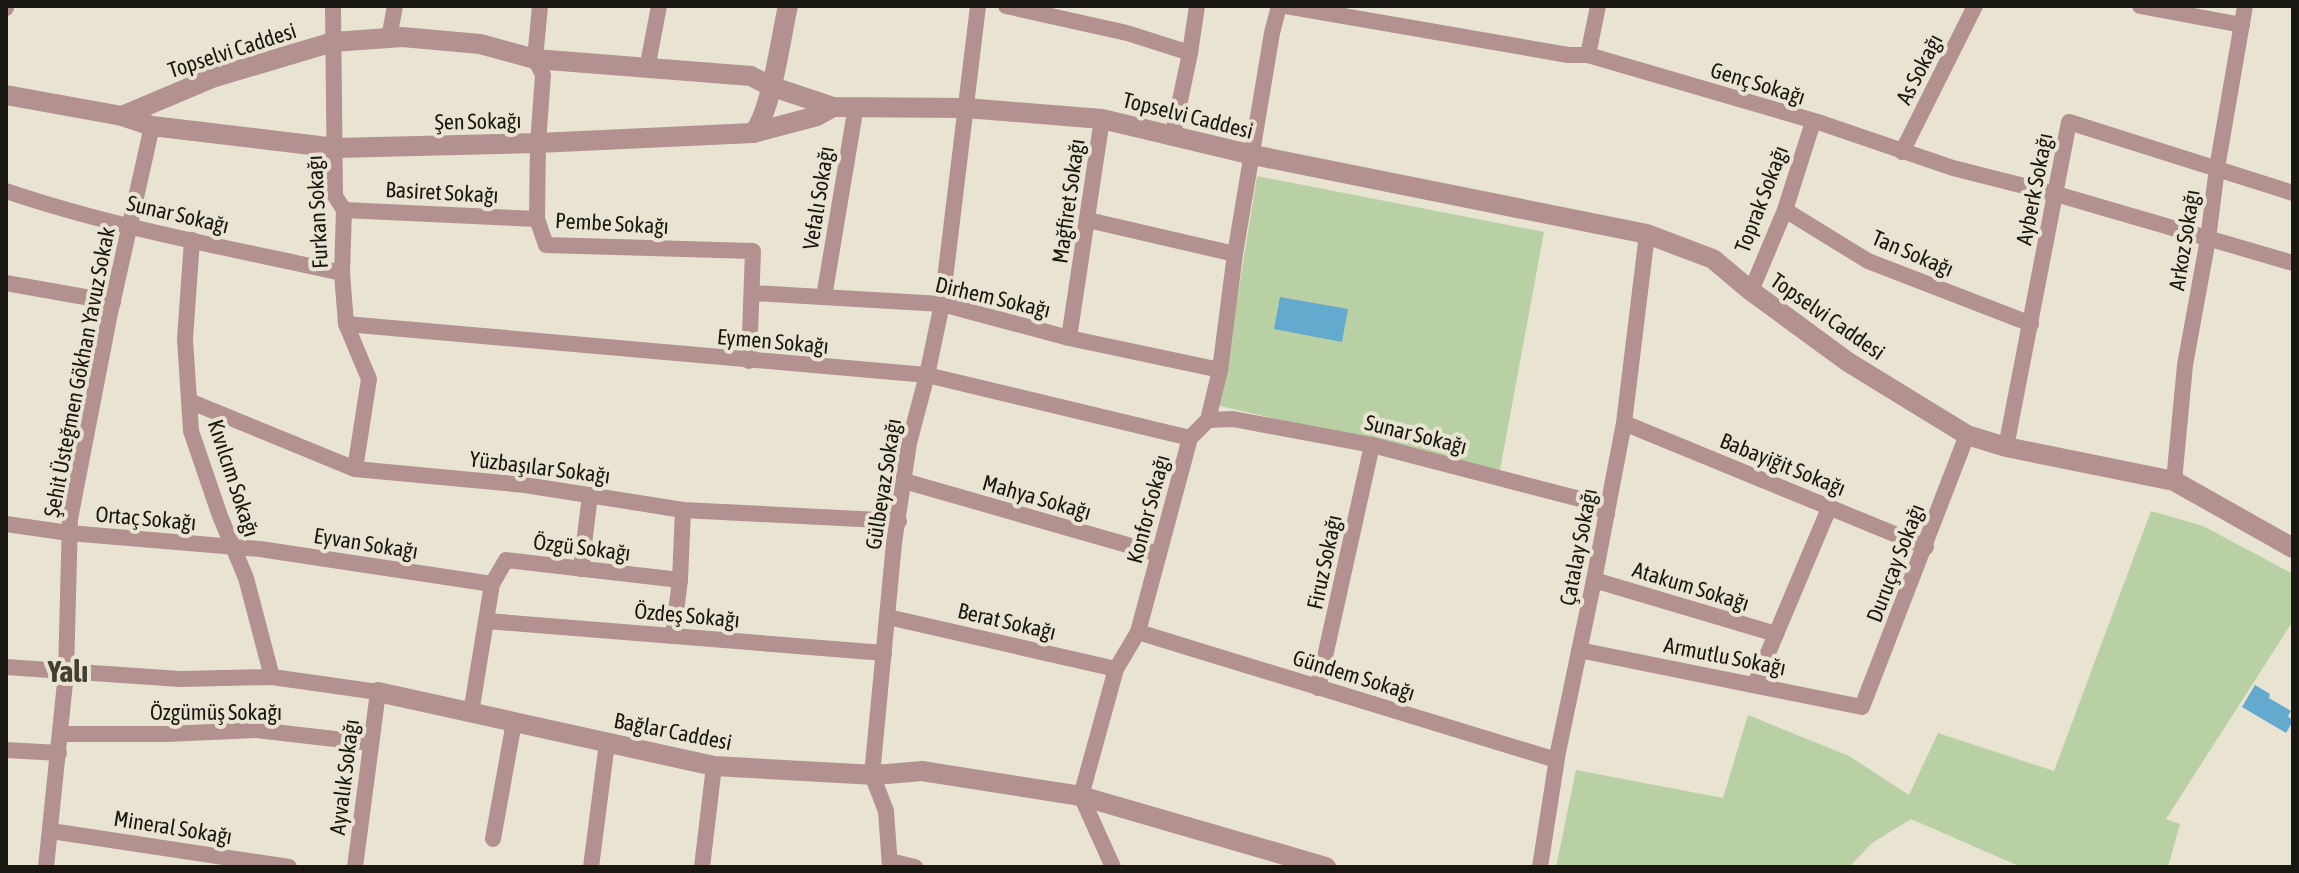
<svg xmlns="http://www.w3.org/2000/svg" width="2299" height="873" font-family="'Asap Condensed',sans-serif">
  <rect width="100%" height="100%" fill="#e9e4d2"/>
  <g fill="#b9d0a4">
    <polygon points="1257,176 1544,232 1500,470 1220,406"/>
    <polygon points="2151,511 2203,526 2293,574 2293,621 2166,819 2180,824 2168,867 2021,867 1911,819 1872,843 1849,867 1556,867 1576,770 1723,798 1748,715 1849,756 1909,795 1938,733 2054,771"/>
  </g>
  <g fill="#64aacf">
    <polygon points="1280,297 1348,309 1342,342 1274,329"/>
    <polygon points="2255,685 2270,694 2269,698 2291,711 2288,716 2293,721 2286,733 2242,707"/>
  </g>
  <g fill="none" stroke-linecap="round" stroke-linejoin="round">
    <g stroke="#b39190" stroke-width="16">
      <polyline points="333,6 335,196 344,210 342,273 346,324 369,379 355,469"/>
      <polyline points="540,6 535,59 543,75 538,143 537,219 546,245 753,251 749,361"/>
      <polyline points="1006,6 1127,33 1190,53"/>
      <polyline points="1286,6 1568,55 1588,55 1821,123 1953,168 2056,194 2293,263"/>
      <polyline points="2140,6 2242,25"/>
      <polyline points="6,8 6,6"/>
      <polyline points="389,38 395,6"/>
      <polyline points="1588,55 1598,6"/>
      <polyline points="647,69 659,6"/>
      <polyline points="1173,134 1190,53 1197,6"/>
      <polyline points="1902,152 1975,6"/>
      <path d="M6 191C115 228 230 248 342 273"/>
      <polyline points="344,210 537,219"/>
      <polyline points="1785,210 1868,261 2031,324"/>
      <polyline points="1088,220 1235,254"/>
      <polyline points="192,240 185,339 191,431 220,516 246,578 272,677"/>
      <polyline points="6,283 113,302"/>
      <polyline points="1751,291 1785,210 1813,122"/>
      <polyline points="752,293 942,304 1069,338 1220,370"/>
      <polyline points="824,297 856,106"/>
      <polyline points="346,324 927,375 1190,438"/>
      <polyline points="1069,338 1102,119"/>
      <polyline points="189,401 355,469 525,485 683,510 899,521"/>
      <polyline points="1208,420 1233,419 1372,445 1580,499 1595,504 1607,514"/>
      <polyline points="1624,423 1926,547"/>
      <polyline points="2006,447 2069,122 2293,193"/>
      <polyline points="904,481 1159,554"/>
      <polyline points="2174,481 2185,365 2208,239 2217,168 2245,6"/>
      <polyline points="6,524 69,533 260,549 492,584"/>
      <polyline points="581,569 590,495"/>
      <polyline points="1594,580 1776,634"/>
      <polyline points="888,617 1116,669"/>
      <polyline points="487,621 884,653"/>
      <polyline points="1138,632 1556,760"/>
      <polyline points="673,636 680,580 683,510"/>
      <polyline points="1579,650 1862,707 1967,435"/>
      <polyline points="6,667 180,679 272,677 378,692 355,867"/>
      <polyline points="1755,684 1830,506"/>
      <polyline points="1318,688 1372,445"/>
      <polyline points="471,713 492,584 506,560 680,580"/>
      <polyline points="61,734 167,734 256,730 370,743"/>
      <polyline points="6,750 59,753"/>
      <polyline points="51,831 289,867"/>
      <polyline points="493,839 514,722"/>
      <polyline points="890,861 915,867"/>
      <polyline points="46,867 66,673 70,519 109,318 152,126"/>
      <polyline points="591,867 607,743"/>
      <polyline points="702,867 714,766"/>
      <polyline points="890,867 886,811 872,775 894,543 909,443 927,375 942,304 978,6"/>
      <polyline points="1113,867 1081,796 1116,669 1138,632 1190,438 1208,420 1220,370 1235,254 1272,33 1279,6"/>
      <polyline points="1540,867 1558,752 1594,580 1624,423 1647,234"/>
    </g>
    <g stroke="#b39190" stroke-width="20">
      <polyline points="6,95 122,116 152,126 336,148 538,143 753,133 817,116 833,107"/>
      <polyline points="122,116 212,78 333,42 402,37 480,44 535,59 751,76 770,86 833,107 966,108 1102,119 1253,155 1647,234 1713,259 1751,291 1848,362 1967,435 2006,447 2174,481 2293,548"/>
      <path d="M753 133C771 114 781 36 788 6"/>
      <polyline points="378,692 714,766 875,775 922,771 1081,796 1326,867"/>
    </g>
  </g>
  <g text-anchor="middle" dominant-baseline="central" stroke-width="8" stroke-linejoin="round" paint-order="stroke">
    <g font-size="22" fill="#191711" stroke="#e9e4d2">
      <text transform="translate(232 50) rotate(-18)">Topselvi Caddesi</text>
      <text transform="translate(1919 69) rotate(-63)">As Sokağı</text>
      <text transform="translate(1758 83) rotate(17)">Genç Sokağı</text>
      <text transform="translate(1188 115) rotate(14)">Topselvi Caddesi</text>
      <text transform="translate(478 121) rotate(-1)">Şen Sokağı</text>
      <text transform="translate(2034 189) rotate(-79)">Ayberk Sokağı</text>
      <text transform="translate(442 192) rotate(3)">Basiret Sokağı</text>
      <text transform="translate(818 198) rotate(-81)">Vefalı Sokağı</text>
      <text transform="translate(1761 199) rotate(-69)">Toprak Sokağı</text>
      <text transform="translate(1068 201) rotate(-82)">Mağfiret Sokağı</text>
      <text transform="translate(317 212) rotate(-93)">Furkan Sokağı</text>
      <text transform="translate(178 214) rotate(13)">Sunar Sokağı</text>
      <text transform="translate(612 223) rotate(3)">Pembe Sokağı</text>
      <text transform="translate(2184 240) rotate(-81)">Arkoz Sokağı</text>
      <text transform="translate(1913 253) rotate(23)">Tan Sokağı</text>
      <text transform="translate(993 297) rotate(13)">Dirhem Sokağı</text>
      <text transform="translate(1828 316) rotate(35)">Topselvi Caddesi</text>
      <text transform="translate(773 341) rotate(5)">Eymen Sokağı</text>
      <text transform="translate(79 372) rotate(-79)">Şehit Üsteğmen Gökhan Yavuz Sokak</text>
      <text transform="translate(1416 434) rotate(14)">Sunar Sokağı</text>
      <text transform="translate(1783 464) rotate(22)">Babayiğit Sokağı</text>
      <text transform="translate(540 467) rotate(7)">Yüzbaşılar Sokağı</text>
      <text transform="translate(234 478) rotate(72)">Kıvılcım Sokağı</text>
      <text transform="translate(883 484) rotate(-81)">Gülbeyaz Sokağı</text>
      <text transform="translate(1037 497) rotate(16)">Mahya Sokağı</text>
      <text transform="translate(1148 509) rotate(-75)">Konfor Sokağı</text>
      <text transform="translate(146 518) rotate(5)">Ortaç Sokağı</text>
      <text transform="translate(366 543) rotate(9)">Eyvan Sokağı</text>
      <text transform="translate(582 547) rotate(7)">Özgü Sokağı</text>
      <text transform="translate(1578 547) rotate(-79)">Çatalay Sokağı</text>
      <text transform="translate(1324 562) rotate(-78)">Firuz Sokağı</text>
      <text transform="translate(1895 563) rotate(-69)">Duruçay Sokağı</text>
      <text transform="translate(1691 586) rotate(17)">Atakum Sokağı</text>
      <text transform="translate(687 615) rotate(5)">Özdeş Sokağı</text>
      <text transform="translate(1007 621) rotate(13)">Berat Sokağı</text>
      <text transform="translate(1725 656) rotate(11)">Armutlu Sokağı</text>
      <text transform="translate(1354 675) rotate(17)">Gündem Sokağı</text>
      <text x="216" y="712">Özgümüş Sokağı</text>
      <text transform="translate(673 731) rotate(11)">Bağlar Caddesi</text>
      <text transform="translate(344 777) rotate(-83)">Ayvalık Sokağı</text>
      <text transform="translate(173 827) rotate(9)">Mineral Sokağı</text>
    </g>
    <g font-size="30" font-weight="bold" fill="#433f30" stroke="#e9e4d2">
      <text x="68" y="671">Yalı</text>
    </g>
  </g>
  <rect width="2299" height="873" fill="none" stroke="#191711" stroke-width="16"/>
</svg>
